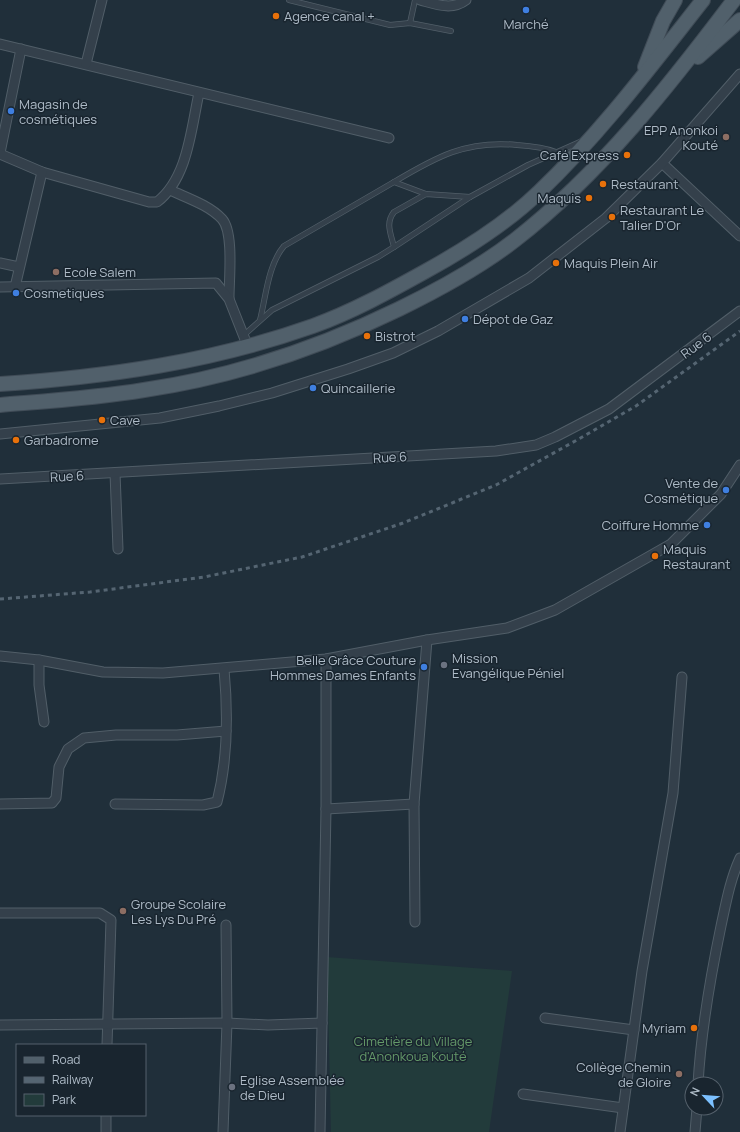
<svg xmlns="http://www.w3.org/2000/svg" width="740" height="1132" font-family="Manrope,sans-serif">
  <rect width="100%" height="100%" fill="#202f3a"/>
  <polygon fill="#223b3b" points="327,957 512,971 489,1132 331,1132"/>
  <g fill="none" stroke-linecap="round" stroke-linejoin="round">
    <defs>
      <g id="service">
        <polyline points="289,0 390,25 410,23 451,31"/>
        <polyline points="410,23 415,0"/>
        <path d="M394 182C436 157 466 140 517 145 531 146 543 147 556 152"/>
        <polyline points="394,247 470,197"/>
        <path d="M260 320C266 296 268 265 284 246L394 182 426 194"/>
        <path d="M244 335 272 310 378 257 394 247C391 234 385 223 394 212L426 194 470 197 528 165 582 141"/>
      </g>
      <g id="minor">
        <path d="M420 0C435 4 452 11 466 0"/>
        <polyline points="0,44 389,138"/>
        <polyline points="86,64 102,0"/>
        <polyline points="0,153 21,49"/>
        <path d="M0 154 42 172 149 202H157C188 178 191 129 199 93"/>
        <polyline points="662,163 740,236"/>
        <path d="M170 190C187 198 209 205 222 219 234 232 229 279 229 298"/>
        <polyline points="0,263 19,267"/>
        <polyline points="0,287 216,283 229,299 248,347"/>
        <polyline points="15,287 42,172"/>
        <polyline points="0,434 160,418 219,406 272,393 348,369 393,353 438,331 529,278 606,218 662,163 740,74"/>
        <polyline points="115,473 118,549"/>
        <polyline points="0,479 496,451 536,445 555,437 609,409 740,311"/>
        <polyline points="0,656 39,660 103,672 163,673 326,659 427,640 507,628 555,610 671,544 721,494 740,465"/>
        <polyline points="39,660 39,685 44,722"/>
        <polyline points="0,804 52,803 56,798 59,767 68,749 84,738 116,735 177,735 226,731"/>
        <path d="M115 804 203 805 217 802C228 759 228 712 224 669"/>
        <polyline points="326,809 414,804"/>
        <polyline points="0,913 100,913 111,920 107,1045"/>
        <polyline points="415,922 414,804 427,640"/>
        <polyline points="545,1018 634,1030"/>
        <polyline points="0,1025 227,1023 268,1025 322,1023"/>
        <path d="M698 1084C701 1030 710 979 721 926 726 903 730 880 740 858"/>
        <polyline points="523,1094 623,1108"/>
        <polyline points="106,1132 106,1115"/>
        <polyline points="223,1132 227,1023 226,925"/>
        <polyline points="320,1132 326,809 326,659"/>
        <polyline points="620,1132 642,971 673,793 682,677"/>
        <polyline points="695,1132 697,1108"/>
      </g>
      <g id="primary">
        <polyline points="698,57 740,20"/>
        <polyline points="645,67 663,21 675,0"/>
        <path d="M0 384C107 377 211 362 313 326 352 312 390 291 426 271 466 249 506 224 539 192 600 134 651 66 703 0"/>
        <path d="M0 405C48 401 96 398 144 390 232 377 319 348 399 309 440 289 479 268 515 240 601 173 669 86 734 0"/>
      </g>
    </defs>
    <use href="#service" stroke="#515e68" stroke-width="6"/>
    <use href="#minor" stroke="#515e68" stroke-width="11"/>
    <use href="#primary" stroke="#404c57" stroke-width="16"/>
    <use href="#service" stroke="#34404b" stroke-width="4.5"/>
    <use href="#minor" stroke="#34404b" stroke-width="9"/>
    <use href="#primary" stroke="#51606b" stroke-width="14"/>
    <polyline stroke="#556572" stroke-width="3" stroke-dasharray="4 4" stroke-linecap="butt" points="0,599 90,592 204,577 302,557 403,523 496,485 577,440 636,406 740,331"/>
  </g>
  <g fill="#3f7fe0" stroke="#19252f" stroke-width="1.5">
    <circle cx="526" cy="10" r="4"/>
    <circle cx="11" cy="111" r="4"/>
    <circle cx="16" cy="293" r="4"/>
    <circle cx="465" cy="319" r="4"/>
    <circle cx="313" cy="388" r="4"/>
    <circle cx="726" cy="490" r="4"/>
    <circle cx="707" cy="525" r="4"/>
    <circle cx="424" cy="667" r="4"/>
  </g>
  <g fill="#e8710a" stroke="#19252f" stroke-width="1.5">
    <circle cx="276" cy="16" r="4"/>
    <circle cx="627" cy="155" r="4"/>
    <circle cx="603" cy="184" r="4"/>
    <circle cx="589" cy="198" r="4"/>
    <circle cx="612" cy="217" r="4"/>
    <circle cx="556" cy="263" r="4"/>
    <circle cx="367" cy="336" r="4"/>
    <circle cx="102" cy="420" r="4"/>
    <circle cx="16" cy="440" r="4"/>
    <circle cx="655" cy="556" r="4"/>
    <circle cx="694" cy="1028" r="4"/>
  </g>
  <g fill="#8d6e63" stroke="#19252f" stroke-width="1.5">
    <circle cx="726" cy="137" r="4"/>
    <circle cx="56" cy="272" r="4"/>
    <circle cx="123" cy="911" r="4"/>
    <circle cx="679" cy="1074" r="4"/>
  </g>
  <g fill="#6b7280" stroke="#19252f" stroke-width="1.5">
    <circle cx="444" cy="665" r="4"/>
    <circle cx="232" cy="1087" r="4"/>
  </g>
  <g text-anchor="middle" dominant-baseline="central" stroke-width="3" stroke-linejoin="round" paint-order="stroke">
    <g font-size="13" fill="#aebbc7" stroke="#19252f" text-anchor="start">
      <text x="284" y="16">Agence canal +</text>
      <text x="526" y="24" text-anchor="middle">Marché</text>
      <text x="19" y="104">Magasin de<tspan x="19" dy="15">cosmétiques</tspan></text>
      <text x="718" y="130" text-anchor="end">EPP Anonkoi<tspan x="718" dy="15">Kouté</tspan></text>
      <text x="619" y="155" text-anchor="end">Café Express</text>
      <text x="611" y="184">Restaurant</text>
      <text x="581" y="198" text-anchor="end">Maquis</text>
      <text x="620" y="210">Restaurant Le<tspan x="620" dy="15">Talier D'Or</tspan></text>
      <text x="564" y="263">Maquis Plein Air</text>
      <text x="64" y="272">Ecole Salem</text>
      <text x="24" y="293">Cosmetiques</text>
      <text x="473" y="319">Dépot de Gaz</text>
      <text x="375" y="336">Bistrot</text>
      <text x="321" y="388">Quincaillerie</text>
      <text x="110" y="420">Cave</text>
      <text x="24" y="440">Garbadrome</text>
      <text x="718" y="483" text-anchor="end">Vente de<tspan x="718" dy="15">Cosmétique</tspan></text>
      <text x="699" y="525" text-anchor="end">Coiffure Homme</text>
      <text x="663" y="549">Maquis<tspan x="663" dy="15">Restaurant</tspan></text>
      <text x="452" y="658">Mission<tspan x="452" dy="15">Evangélique Péniel</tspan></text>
      <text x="416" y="660" text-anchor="end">Belle Grâce Couture<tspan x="416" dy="15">Hommes Dames Enfants</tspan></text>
      <text x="131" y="904">Groupe Scolaire<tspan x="131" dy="15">Les Lys Du Pré</tspan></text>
      <text x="686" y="1028" text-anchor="end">Myriam</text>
      <text x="671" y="1067" text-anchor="end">Collège Chemin<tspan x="671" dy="15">de Gloire</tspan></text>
      <text x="240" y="1080">Eglise Assemblée<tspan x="240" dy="15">de Dieu</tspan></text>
    </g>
    <g font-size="13" fill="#aebbc7" stroke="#19252f">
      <text transform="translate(696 345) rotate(-37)">Rue 6</text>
      <text transform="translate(390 457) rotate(-3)">Rue 6</text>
      <text transform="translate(67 476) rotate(-3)">Rue 6</text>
    </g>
    <g font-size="13" fill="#649969" stroke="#19252f">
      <text x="413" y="1041">Cimetière du Village<tspan x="413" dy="15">d'Anonkoua Kouté</tspan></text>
    </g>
  </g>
  <rect x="16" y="1044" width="130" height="72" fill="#19252f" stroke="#55616c"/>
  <rect x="24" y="1057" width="20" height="6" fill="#51606b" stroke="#55616c"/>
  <text x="52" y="1064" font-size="12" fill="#aebbc7">Road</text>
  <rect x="24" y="1077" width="20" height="6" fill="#556572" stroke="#55616c"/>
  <text x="52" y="1084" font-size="12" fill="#aebbc7">Railway</text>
  <rect x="24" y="1094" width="20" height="12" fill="#223b3b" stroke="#55616c"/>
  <text x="52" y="1104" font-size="12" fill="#aebbc7">Park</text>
  <g transform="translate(704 1096) rotate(296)"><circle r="19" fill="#19252f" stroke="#55616c"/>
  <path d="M0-3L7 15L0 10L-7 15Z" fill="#7cc0fe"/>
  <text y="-6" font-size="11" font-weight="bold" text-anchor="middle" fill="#aebbc7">N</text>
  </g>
</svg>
